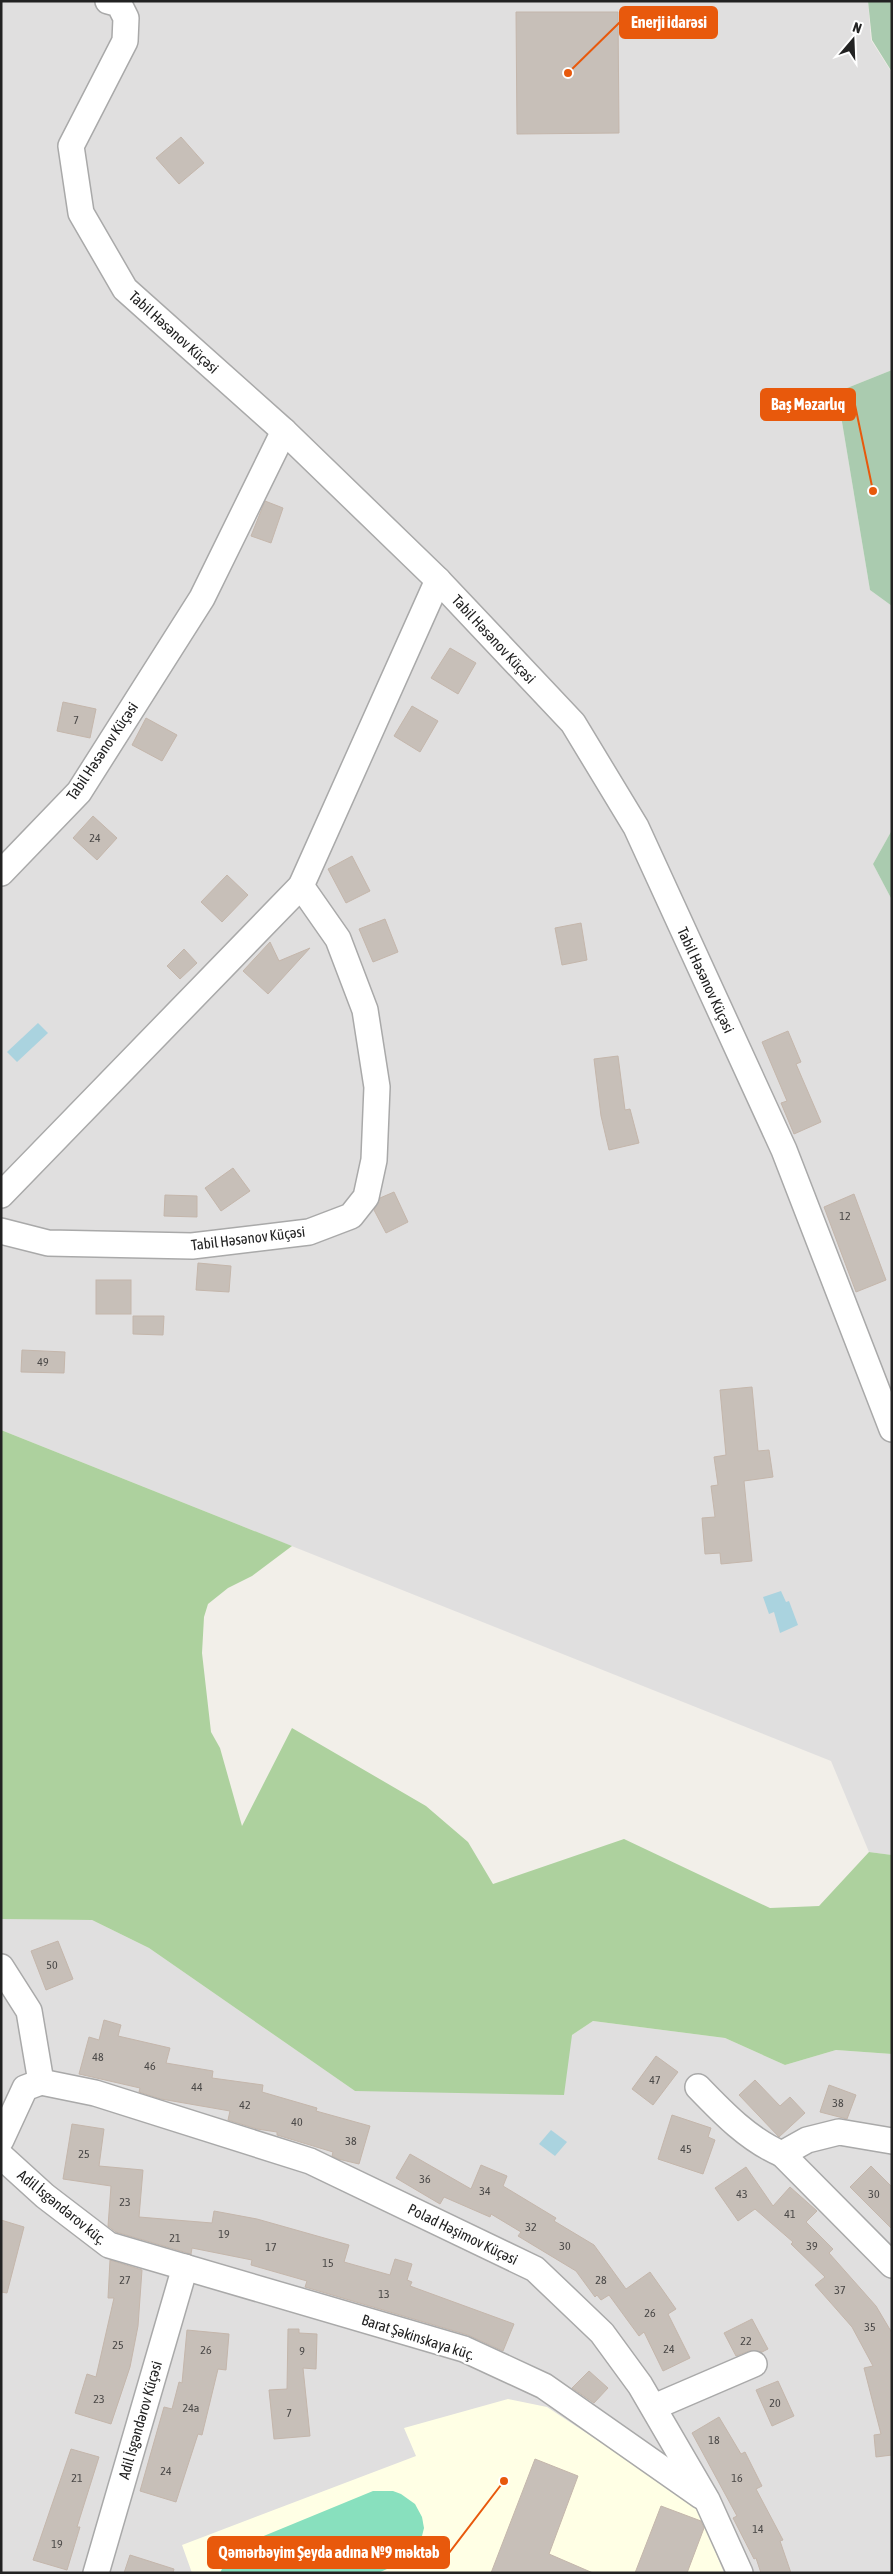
<svg xmlns="http://www.w3.org/2000/svg" width="893" height="2574" font-family="'Asap Condensed',sans-serif">
  <rect width="100%" height="100%" fill="#f2efe9"/>
  <g fill="#e0dfdf">
    <polygon points="1,1 868,1 871,40 892,73 892,370 837,392 870,590 892,606 892,830 873,864 892,900 892,1855 869,1852 831,1761 1,1430"/>
    <polygon points="1,1919 92,1920 149,1948 355,2091 572,2035 593,2021 725,2038 785,2065 836,2050 892,2054 892,2573 1,2573"/>
  </g>
  <polygon fill="#ffffe5" points="508,2399 547,2407 697,2506 724,2573 192,2573 182,2545 416,2456 404,2428"/>
  <polygon fill="#add19e" points="1,1430 292,1546 252,1576 228,1588 208,1604 204,1617 202,1653 211,1732 220,1748 242,1826 292,1728 426,1806 468,1842 493,1884 624,1839 770,1908 819,1906 869,1852 892,1855 892,2054 836,2050 785,2065 725,2038 593,2021 572,2035 564,2095 355,2091 149,1948 92,1920 1,1919"/>
  <g fill="#aacbaf">
    <polygon points="868,1 892,1 892,72 872,40"/>
    <polygon points="892,370 892,606 870,590 837,392"/>
    <polygon points="892,830 892,900 873,864"/>
  </g>
  <polygon fill="#88e0be" points="373,2491 393,2491 401,2494 415,2504 422,2517 424,2528 421,2540 405,2561 378,2573 220,2573 229,2555 237,2547"/>
  <g fill="#aad3df">
    <polygon points="38,1023 48,1033 17,1062 7,1052"/>
    <polygon points="781,1591 786,1602 789,1601 798,1625 780,1633 774,1612 769,1614 763,1597"/>
    <polygon points="551,2130 567,2142 555,2156 539,2144"/>
  </g>
  <g fill="#c7bfb8" stroke="#c4b6ab">
    <polygon points="516,12 618,12 619,133 517,134"/>
    <polygon points="181,137 204,163 179,184 156,158"/>
    <polygon points="265,501 283,508 271,543 251,536"/>
    <polygon points="450,648 476,663 458,694 431,678"/>
    <polygon points="63,702 96,709 90,738 57,731"/>
    <polygon points="412,706 438,721 420,752 394,736"/>
    <polygon points="146,718 177,735 162,761 132,745"/>
    <polygon points="93,816 117,838 97,860 73,838"/>
    <polygon points="352,856 370,891 346,903 328,869"/>
    <polygon points="227,875 248,895 222,922 201,902"/>
    <polygon points="385,919 398,952 373,962 359,929"/>
    <polygon points="581,923 587,960 562,965 555,928"/>
    <polygon points="270,942 279,961 310,948 268,994 243,971"/>
    <polygon points="184,949 197,963 180,979 167,966"/>
    <polygon points="788,1031 801,1062 796,1064 821,1122 794,1134 781,1103 787,1101 762,1042"/>
    <polygon points="618,1056 625,1110 630,1109 639,1143 609,1150 601,1116 594,1059"/>
    <polygon points="233,1168 250,1191 221,1211 205,1188"/>
    <polygon points="394,1192 408,1222 386,1233 374,1210 380,1198"/>
    <polygon points="854,1194 886,1280 856,1292 824,1207"/>
    <polygon points="165,1195 197,1196 197,1217 164,1216"/>
    <polygon points="198,1263 231,1266 229,1292 196,1290"/>
    <rect x="96" y="1280" width="35" height="34"/>
    <polygon points="133,1316 164,1316 163,1335 133,1334"/>
    <polygon points="22,1350 65,1352 64,1373 21,1372"/>
    <polygon points="752,1387 758,1451 769,1450 773,1477 744,1481 752,1561 721,1564 720,1553 705,1554 702,1518 715,1517 711,1486 718,1485 714,1457 726,1455 720,1390"/>
    <polygon points="58,1941 73,1979 46,1990 31,1951"/>
    <polygon points="104,2020 121,2025 118,2036 170,2048 166,2063 213,2071 212,2078 263,2085 262,2092 317,2108 316,2111 370,2126 359,2164 338,2159 332,2156 333,2152 277,2135 277,2132 257,2129 228,2120 230,2111 161,2099 139,2092 140,2088 79,2074 89,2037 99,2040"/>
    <polygon points="656,2056 678,2072 653,2105 632,2089"/>
    <polygon points="755,2080 780,2106 790,2097 805,2113 779,2137 739,2095"/>
    <polygon points="829,2085 856,2095 847,2119 820,2112"/>
    <polygon points="672,2115 711,2128 708,2137 715,2140 703,2174 658,2159"/>
    <polygon points="72,2124 104,2129 99,2166 143,2170 139,2217 212,2223 214,2211 257,2219 349,2245 344,2262 390,2275 395,2259 412,2264 407,2280 412,2282 410,2286 514,2324 503,2351 468,2335 305,2287 307,2281 251,2265 252,2260 192,2248 191,2254 116,2232 108,2226 111,2186 63,2179"/>
    <polygon points="410,2154 471,2189 481,2165 507,2176 503,2186 556,2218 554,2221 594,2245 626,2289 650,2272 676,2309 668,2314 690,2358 663,2371 644,2332 639,2336 609,2295 601,2300 597,2295 595,2297 576,2271 518,2236 521,2232 491,2214 490,2217 444,2197 440,2204 396,2178"/>
    <polygon points="871,2166 892,2187 892,2229 850,2187"/>
    <polygon points="746,2167 773,2206 790,2187 817,2211 806,2222 833,2249 829,2253 876,2306 892,2333 892,2455 876,2457 874,2435 881,2434 864,2368 873,2366 852,2327 815,2285 825,2277 791,2244 793,2242 755,2209 738,2221 715,2188"/>
    <polygon points="1,2220 24,2227 7,2293 1,2292"/>
    <polygon points="110,2260 142,2270 138,2326 130,2367 111,2424 75,2413 87,2374 96,2377 114,2298 108,2298"/>
    <polygon points="752,2319 768,2349 762,2352 749,2351 736,2356 724,2333"/>
    <polygon points="288,2329 299,2329 299,2333 317,2334 316,2369 303,2368 310,2436 274,2439 269,2390 287,2389"/>
    <polygon points="187,2330 229,2334 226,2370 218,2369 202,2435 198,2434 176,2502 140,2491 164,2407 172,2409 179,2382 182,2383"/>
    <polygon points="589,2371 608,2388 594,2403 572,2388"/>
    <polygon points="778,2381 794,2416 772,2426 756,2390"/>
    <polygon points="719,2417 741,2454 745,2452 762,2486 756,2489 783,2540 780,2541 791,2573 761,2573 756,2558 754,2559 733,2518 737,2516 692,2433"/>
    <polygon points="71,2449 99,2457 77,2527 80,2527 67,2570 33,2560"/>
    <polygon points="535,2459 578,2476 549,2554 593,2573 491,2573"/>
    <polygon points="661,2506 701,2521 704,2528 687,2573 635,2573"/>
    <polygon points="130,2555 174,2569 173,2573 124,2573"/>
  </g>
  <g fill="none" stroke-linecap="round" stroke-linejoin="round">
    <defs>
      <g id="street">
        <polyline points="108,1 119,4 126,18 125,41 71,146 81,213 125,289 284,431 438,580 573,723 636,827 784,1150 892,1429"/>
        <polyline points="1,873 79,792 202,598 284,431"/>
        <polyline points="1,1195 301,886 438,580"/>
        <polyline points="1,1231 48,1243 192,1246 309,1232 351,1216 366,1197 374,1160 377,1087 365,1010 338,939 301,886"/>
        <polyline points="1,1967 29,2011 41,2082"/>
        <polyline points="41,2082 95,2093 310,2161 535,2269 602,2333 640,2385 707,2500 740,2573"/>
        <path d="M698 2087C723 2113 749 2140 782 2154"/>
        <polyline points="1,2140 25,2088 41,2082"/>
        <polyline points="892,2141 839,2132 807,2140 782,2154 892,2265"/>
        <polyline points="1,2156 45,2196 109,2245 464,2349 544,2386 701,2496"/>
        <polyline points="654,2407 754,2364"/>
        <polyline points="96,2573 185,2267"/>
      </g>
    </defs>
    <use href="#street" stroke="#a9a9a9" stroke-width="28"/>
    <use href="#street" stroke="#fff" stroke-width="25"/>
  </g>
  <g text-anchor="middle" dominant-baseline="central" stroke-width="5" stroke-linejoin="round" paint-order="stroke">
    <g font-size="12" fill="#4b4948">
      <text x="76" y="720">7</text>
      <text x="95" y="838">24</text>
      <text x="845" y="1216">12</text>
      <text x="43" y="1362">49</text>
      <text x="52" y="1965">50</text>
      <text x="98" y="2057">48</text>
      <text x="150" y="2066">46</text>
      <text x="655" y="2080">47</text>
      <text x="197" y="2087">44</text>
      <text x="838" y="2103">38</text>
      <text x="245" y="2105">42</text>
      <text x="297" y="2122">40</text>
      <text x="351" y="2141">38</text>
      <text x="686" y="2149">45</text>
      <text x="84" y="2154">25</text>
      <text x="425" y="2179">36</text>
      <text x="485" y="2191">34</text>
      <text x="742" y="2194">43</text>
      <text x="874" y="2194">30</text>
      <text x="125" y="2202">23</text>
      <text x="790" y="2214">41</text>
      <text x="531" y="2227">32</text>
      <text x="224" y="2234">19</text>
      <text x="175" y="2238">21</text>
      <text x="565" y="2246">30</text>
      <text x="812" y="2246">39</text>
      <text x="271" y="2247">17</text>
      <text x="328" y="2263">15</text>
      <text x="125" y="2280">27</text>
      <text x="601" y="2280">28</text>
      <text x="840" y="2290">37</text>
      <text x="384" y="2294">13</text>
      <text x="650" y="2313">26</text>
      <text x="870" y="2327">35</text>
      <text x="746" y="2341">22</text>
      <text x="118" y="2345">25</text>
      <text x="669" y="2349">24</text>
      <text x="206" y="2350">26</text>
      <text x="302" y="2351">9</text>
      <text x="99" y="2399">23</text>
      <text x="775" y="2403">20</text>
      <text x="191" y="2408">24a</text>
      <text x="289" y="2413">7</text>
      <text x="714" y="2440">18</text>
      <text x="166" y="2471">24</text>
      <text x="77" y="2478">21</text>
      <text x="737" y="2478">16</text>
      <text x="758" y="2529">14</text>
      <text x="57" y="2544">19</text>
    </g>
    <g font-size="15" fill="#222" stroke="#fff">
      <text transform="translate(174 332) rotate(42)">Tabil Həsənov Küçəsi</text>
      <text transform="translate(494 639) rotate(47)">Tabil Həsənov Küçəsi</text>
      <text transform="translate(102 751) rotate(-56)">Tabil Həsənov Küçəsi</text>
      <text transform="translate(706 980) rotate(65)">Tabil Həsənov Küçəsi</text>
      <text transform="translate(248 1238) rotate(-7)">Tabil Həsənov Küçəsi</text>
      <text transform="translate(62 2207) rotate(39)">Adil İsgəndərov küç.</text>
      <text transform="translate(463 2234) rotate(26)">Polad Həşimov Küçəsi</text>
      <text transform="translate(418 2337) rotate(18)">Barat Şəkinskaya küç.</text>
      <text transform="translate(140 2420) rotate(-74)">Adil İsgəndərov Küçəsi</text>
    </g>
  </g>
  <path fill="none" stroke="#e8590c" stroke-width="2" d="M568 73L620 22M873 491L855 405M504 2481L449 2553"/>
  <g fill="#e8590c" stroke="#fff" stroke-width="2">
    <circle cx="568" cy="73" r="5"/>
    <circle cx="873" cy="491" r="5"/>
    <circle cx="504" cy="2481" r="5"/>
  </g>
  <g fill="#e8590c" stroke="#e8590c" stroke-width="2">
    <rect x="620" y="7" width="97" height="31" rx="5"/>
    <rect x="761" y="389" width="94" height="31" rx="5"/>
    <rect x="208" y="2537" width="241" height="31" rx="5"/>
  </g>
  <g font-size="16" text-anchor="middle" font-weight="bold" fill="#fff">
    <text x="669" y="28">Enerji idarəsi</text>
    <text x="808" y="410">Baş Məzarlıq</text>
    <text x="329" y="2558">Qəmərbəyim Şeyda adına №9 məktəb</text>
  </g>
  <rect width="893" height="2574" fill="none" stroke="#222222" stroke-width="5"/>
  <g transform="translate(853 40) rotate(19)" stroke="#ffffff" stroke-width="4" paint-order="stroke">
  <path d="M0-4L9 19L0 12L-9 19Z" fill="#222222"/>
  <text y="-8" font-size="14" font-weight="bold" text-anchor="middle" fill="#222222">N</text>
  </g>
</svg>
